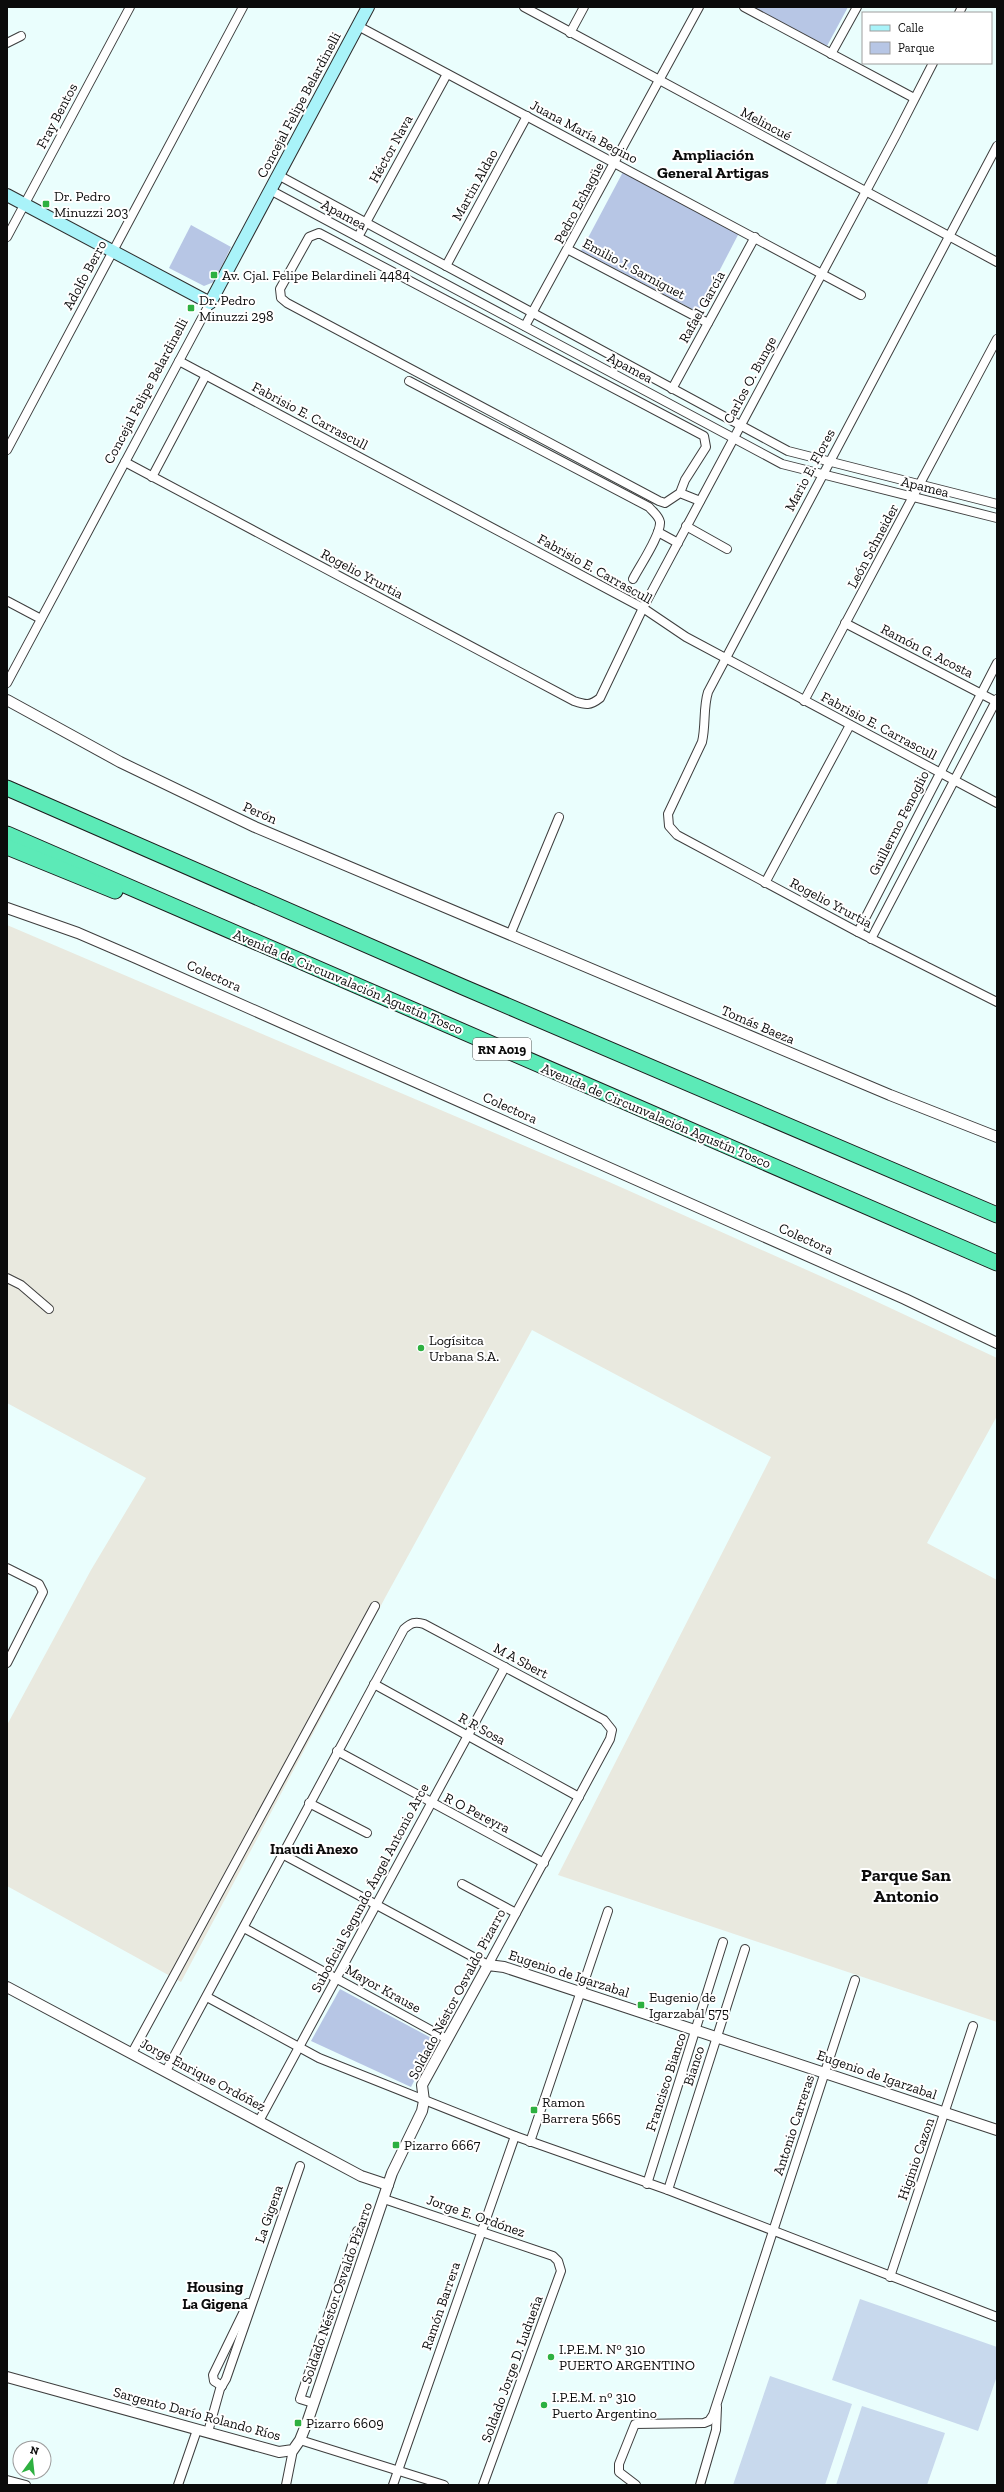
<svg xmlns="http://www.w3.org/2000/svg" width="1004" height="2492" font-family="'Zilla Slab',serif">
  <rect width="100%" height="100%" fill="#eafefd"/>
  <polygon fill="#e9e9df" points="7,925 607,1181 854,1291 997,1358 997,1416 927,1543 997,1580 997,2022 558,1875 771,1457 532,1330 386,1596 181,1982 7,1886 7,1725 91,1570 146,1478 7,1403"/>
  <g fill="#b7c6e5">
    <polygon points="753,7 848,7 827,46"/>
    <polygon points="623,172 739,233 698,312 581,251"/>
    <polygon points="191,225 231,247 214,282 204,286 169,268"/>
    <polygon points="340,1989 435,2040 411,2087 311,2041"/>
  </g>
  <g fill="#c8d9ed">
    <polygon points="860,2299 997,2347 997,2376 978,2431 832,2380"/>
    <polygon points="770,2376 852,2404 825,2485 733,2485"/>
    <polygon points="862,2406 945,2433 927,2485 836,2485"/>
  </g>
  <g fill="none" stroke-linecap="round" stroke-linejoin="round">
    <defs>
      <g id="minor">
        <polyline points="524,7 997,262"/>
        <polyline points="744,7 914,98"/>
        <polyline points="959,13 962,7"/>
        <polyline points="358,26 861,295"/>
        <polyline points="570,33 584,7"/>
        <polyline points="7,43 21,36"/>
        <polyline points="831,54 857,7"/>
        <path d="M997 146 708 692C703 708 706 725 702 742L668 814 669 826 677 835 858 932 997 1002"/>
        <polyline points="278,175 788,451 997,504"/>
        <polyline points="270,190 782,464 997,518"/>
        <polyline points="7,237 130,7"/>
        <polyline points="358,237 447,74"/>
        <polyline points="569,250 708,323"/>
        <polyline points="446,266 527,116"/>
        <polyline points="525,326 699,7"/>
        <polyline points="179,361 643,608 686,637 997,803"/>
        <path d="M409 381 649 507C653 512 659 516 660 522 661 535 639 567 633 579"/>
        <polyline points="672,389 755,237"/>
        <polyline points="7,450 243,7"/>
        <path d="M125 462 574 701C586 705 590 706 600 698L643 608 895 137 933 63"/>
        <polyline points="152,477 206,375"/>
        <polyline points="680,493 685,480 706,447 704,436 319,233 309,237 280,289 281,298 287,303 659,501 665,503 680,493 700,501"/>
        <polyline points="686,526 727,549"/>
        <polyline points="658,532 678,543"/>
        <polyline points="7,601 41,619"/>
        <polyline points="845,623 997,702"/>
        <polyline points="7,683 210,303"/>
        <polyline points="804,701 997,339"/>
        <polyline points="765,883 850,725"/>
        <polyline points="858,932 997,663"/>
        <polyline points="510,935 559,817"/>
        <polyline points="871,939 997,699"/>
        <polyline points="7,1278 21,1285 49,1309"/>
        <polyline points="7,1568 39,1584 43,1592 7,1663"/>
        <polyline points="374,1684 579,1797"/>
        <polyline points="337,1751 544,1863"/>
        <polyline points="309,1803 367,1833"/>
        <polyline points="462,1884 516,1913"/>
        <polyline points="244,1928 447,2039"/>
        <polyline points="207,1997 319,2058 515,2136 668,2190 997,2317"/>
        <polyline points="132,2053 375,1606"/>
        <path d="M166 2071 404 1629C411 1623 415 1621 424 1624L604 1720 612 1730 610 1739 488 1965 284 1855"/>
        <polyline points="259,2121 505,1667"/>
        <polyline points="530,2142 608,1911"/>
        <polyline points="647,2184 723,1942"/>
        <polyline points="668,2190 745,1949"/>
        <polyline points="384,2199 553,2256 558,2261 561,2271 483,2485"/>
        <polyline points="890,2277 973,2026"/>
        <polyline points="222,2386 214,2381 213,2375 248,2303"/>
        <polyline points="313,2403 300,2399 357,2231"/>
        <polyline points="208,2432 220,2389 226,2379 300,2166"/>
        <polyline points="300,2440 444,2485"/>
        <polyline points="7,2480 26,2485"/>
        <polyline points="178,2485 197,2430"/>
        <polyline points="286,2485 293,2450"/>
        <polyline points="393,2485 515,2136"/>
        <polyline points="636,2485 619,2472 619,2464 635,2424 704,2423 709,2421 713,2415 855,1980"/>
        <polyline points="700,2485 716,2430 717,2407"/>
      </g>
      <g id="tertiary">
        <polyline points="7,700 120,762 255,827 890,1095 997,1137"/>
        <polyline points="7,908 78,933 136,958 905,1299 997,1343"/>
        <polyline points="7,1987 361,2176 388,2185"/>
        <polyline points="7,2377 279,2452 293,2450 300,2440 308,2420 392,2173 422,2111 424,2101 422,2085 488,1965 504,1967 997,2130"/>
      </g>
      <polyline id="secondary" points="7,195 210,303 368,7"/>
      <g id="motorway">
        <polyline points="7,788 463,987 997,1215"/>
        <polyline points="7,834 997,1263"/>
        <polyline points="7,847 115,891"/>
      </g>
    </defs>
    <use href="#minor" stroke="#3e3e3e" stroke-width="10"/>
    <use href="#tertiary" stroke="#3e3e3e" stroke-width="12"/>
    <use href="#secondary" stroke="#2d2d2d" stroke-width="14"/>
    <use href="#motorway" stroke="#1c1c1c" stroke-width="17"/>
    <use href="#minor" stroke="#fff" stroke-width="8"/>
    <use href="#tertiary" stroke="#fff" stroke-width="10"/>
    <use href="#secondary" stroke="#a9f3f9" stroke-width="12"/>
    <use href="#motorway" stroke="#5ceab7" stroke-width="15"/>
  </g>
  <g fill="#2eb040" stroke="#fff" stroke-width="1.5">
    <rect x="42" y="200" width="8" height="8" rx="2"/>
    <rect x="210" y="271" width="8" height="8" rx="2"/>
    <rect x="187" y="304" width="8" height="8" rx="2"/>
    <circle cx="421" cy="1348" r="4"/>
    <rect x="637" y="2001" width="8" height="8" rx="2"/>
    <rect x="530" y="2106" width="8" height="8" rx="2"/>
    <rect x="392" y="2141" width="8" height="8" rx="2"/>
    <circle cx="551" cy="2357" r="4"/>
    <circle cx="544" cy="2405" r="4"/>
    <rect x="294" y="2419" width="8" height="8" rx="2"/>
  </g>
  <g text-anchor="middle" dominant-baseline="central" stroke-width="4" stroke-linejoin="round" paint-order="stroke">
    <rect fill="#fff" stroke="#545454" stroke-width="1" x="473" y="1038" width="58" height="22" rx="3"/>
    <g font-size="13" font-weight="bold" fill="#0b0b0b">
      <text x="502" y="1049">RN A019</text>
    </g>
    <g font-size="14" fill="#0b0b0b" stroke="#fff">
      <text transform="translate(299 105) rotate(-62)">Concejal Felipe Belardinelli</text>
      <text transform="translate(57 116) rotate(-62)">Fray Bentos</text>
      <text transform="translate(766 124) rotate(28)">Melincué</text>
      <text transform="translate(584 132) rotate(28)">Juana María Begino</text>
      <text transform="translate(391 149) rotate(-61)">Héctor Nava</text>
      <text transform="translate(475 185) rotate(-61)">Martin Aldao</text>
      <text transform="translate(579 203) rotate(-62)">Pedro Echagüe</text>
      <text transform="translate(344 215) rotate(28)">Apamea</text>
      <text transform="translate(634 269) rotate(28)">Emilio J. Sarniguet</text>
      <text transform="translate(85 275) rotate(-62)">Adolfo Berro</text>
      <text transform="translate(702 307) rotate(-61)">Rafael García</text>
      <text transform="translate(630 368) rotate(28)">Apamea</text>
      <text transform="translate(750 380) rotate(-62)">Carlos O. Bunge</text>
      <text transform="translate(146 391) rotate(-62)">Concejal Felipe Belardinelli</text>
      <text transform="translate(310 416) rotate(28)">Fabrisio E. Carrascull</text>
      <text transform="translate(810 470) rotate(-62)">Mario E. Flores</text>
      <text transform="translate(925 487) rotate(14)">Apamea</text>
      <text transform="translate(873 546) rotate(-62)">León Schneider</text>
      <text transform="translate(595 569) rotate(29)">Fabrisio E. Carrascull</text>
      <text transform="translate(362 574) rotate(28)">Rogelio Yrurtia</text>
      <text transform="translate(927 651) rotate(27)">Ramón G. Acosta</text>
      <text transform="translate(879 726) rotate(28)">Fabrisio E. Carrascull</text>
      <text transform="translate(260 813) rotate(24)">Perón</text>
      <text transform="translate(899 823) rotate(-63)">Guillermo Fenoglio</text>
      <text transform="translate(831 903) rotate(28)">Rogelio Yrurtia</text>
      <text transform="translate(214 976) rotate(24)">Colectora</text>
      <text transform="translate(348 982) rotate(23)">Avenida de Circunvalación Agustín Tosco</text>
      <text transform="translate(758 1025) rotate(23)">Tomás Baeza</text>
      <text transform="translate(510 1108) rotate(24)">Colectora</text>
      <text transform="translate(656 1116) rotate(23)">Avenida de Circunvalación Agustín Tosco</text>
      <text transform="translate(806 1239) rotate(24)">Colectora</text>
      <text transform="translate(521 1661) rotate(28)">M A Sbert</text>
      <text transform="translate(482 1729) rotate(29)">R R Sosa</text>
      <text transform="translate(477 1813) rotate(27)">R O Pereyra</text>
      <text transform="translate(370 1888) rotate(-62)">Suboficial Segundo Ángel Antonio Arce</text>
      <text transform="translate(569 1974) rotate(18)">Eugenio de Igarzabal</text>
      <text transform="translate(383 1989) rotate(29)">Mayor Krause</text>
      <text transform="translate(457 1994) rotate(-62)">Soldado Néstor Osvaldo Pizarro</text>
      <text transform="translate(694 2066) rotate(-72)">Bianco</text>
      <text transform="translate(203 2075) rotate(28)">Jorge Enrique Ordóñez</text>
      <text transform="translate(877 2075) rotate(19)">Eugenio de Igarzabal</text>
      <text transform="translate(666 2082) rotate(-72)">Francisco Bianco</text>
      <text transform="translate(794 2125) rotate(-72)">Antonio Carreras</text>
      <text transform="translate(916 2159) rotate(-71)">Higinio Cazon</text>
      <text transform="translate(269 2214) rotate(-71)">La Gigena</text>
      <text transform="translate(476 2216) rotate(19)">Jorge E. Ordónez</text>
      <text transform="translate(337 2293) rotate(-71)">Soldado Néstor Osvaldo Pizarro</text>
      <text transform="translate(441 2306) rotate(-71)">Ramón Barrera</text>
      <text transform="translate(512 2369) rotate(-70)">Soldado Jorge D. Ludueña</text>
      <text transform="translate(197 2414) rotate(15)">Sargento Darío Rolando Ríos</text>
    </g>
    <g font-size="14" fill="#0b0b0b" stroke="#fff" text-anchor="start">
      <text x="54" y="196">Dr. Pedro<tspan x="54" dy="16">Minuzzi 203</tspan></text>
      <text x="222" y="275">Av. Cjal. Felipe Belardineli 4484</text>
      <text x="199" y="300">Dr. Pedro<tspan x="199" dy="16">Minuzzi 298</tspan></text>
      <text x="429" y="1340">Logísitca<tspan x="429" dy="16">Urbana S.A.</tspan></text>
      <text x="649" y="1997">Eugenio de<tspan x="649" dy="16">Igarzabal 575</tspan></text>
      <text x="542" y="2102">Ramon<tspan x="542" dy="16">Barrera 5665</tspan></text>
      <text x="404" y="2145">Pizarro 6667</text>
      <text x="559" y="2349">I.P.E.M. N° 310<tspan x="559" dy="16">PUERTO ARGENTINO</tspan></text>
      <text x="552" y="2397">I.P.E.M. n° 310<tspan x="552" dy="16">Puerto Argentino</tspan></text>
      <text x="306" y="2423">Pizarro 6609</text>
    </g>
    <g font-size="15" font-weight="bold" fill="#0b0b0b" stroke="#fff">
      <text x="314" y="1849">Inaudi Anexo</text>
      <text x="215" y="2287">Housing<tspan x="215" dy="17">La Gigena</tspan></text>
    </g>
    <g font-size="16" font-weight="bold" fill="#0b0b0b" stroke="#fff">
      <text x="713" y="154">Ampliación<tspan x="713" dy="18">General Artigas</tspan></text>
    </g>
    <g font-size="18" font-weight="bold" fill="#0b0b0b" stroke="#fff">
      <text x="906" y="1875">Parque San<tspan x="906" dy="21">Antonio</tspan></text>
    </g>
  </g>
  <rect width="1004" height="2492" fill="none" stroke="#0b0b0b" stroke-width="16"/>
  <rect x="862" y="12" width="130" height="52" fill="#ffffff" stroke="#9d9d9d"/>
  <rect x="870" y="25" width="20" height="6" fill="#a9f3f9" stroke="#9d9d9d"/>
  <text x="898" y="32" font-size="12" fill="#0b0b0b">Calle</text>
  <rect x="870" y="42" width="20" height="12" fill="#b7c6e5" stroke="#9d9d9d"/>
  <text x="898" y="52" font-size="12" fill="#0b0b0b">Parque</text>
  <g transform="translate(32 2460) rotate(15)"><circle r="19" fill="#ffffff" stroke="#9d9d9d"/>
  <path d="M0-3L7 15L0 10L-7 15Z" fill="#2eb040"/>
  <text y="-6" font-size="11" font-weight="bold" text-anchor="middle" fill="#0b0b0b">N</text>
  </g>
</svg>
